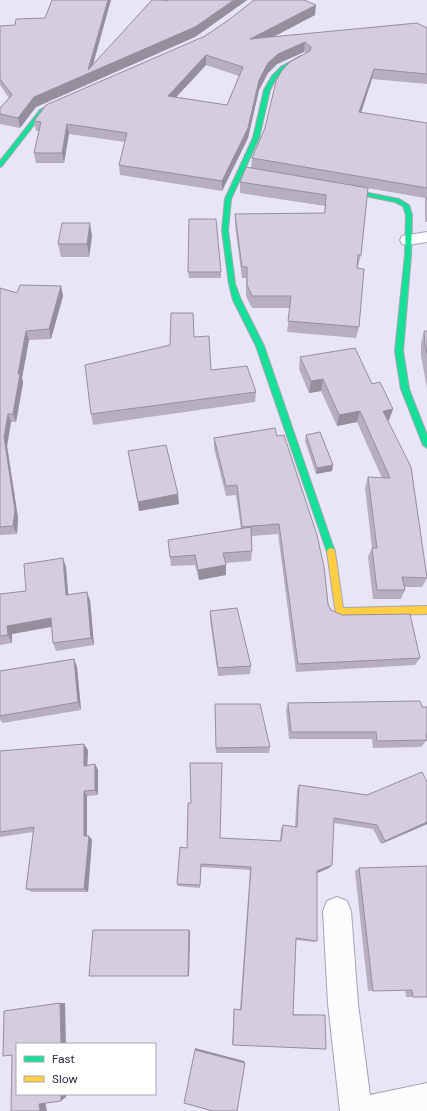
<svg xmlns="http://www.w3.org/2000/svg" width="427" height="1111" font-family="'DM Sans',sans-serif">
  <rect width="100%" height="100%" fill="#e8e5f6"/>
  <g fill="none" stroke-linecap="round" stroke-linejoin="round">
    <defs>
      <g id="street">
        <polygon points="427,232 427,242 408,245 402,244 400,240 402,236"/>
        <polygon points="337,897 347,901 351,911 358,1004 370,1095 427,1083 427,1111 340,1111 328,1004 323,911 327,901"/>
      </g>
      <g id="fast">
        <polygon points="301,56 306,57 285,69 276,78 270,90 259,138 231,199 228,230 235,284 241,300 264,346 335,552 334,555 328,555 327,552 256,346 233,300 229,284 222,230 225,199 253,138 264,90 272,76 281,67"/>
        <polygon points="55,103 60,104 44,112 2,166 0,167 0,161 40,110"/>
        <polygon points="338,187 399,199 409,205 412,215 411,255 403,351 409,389 427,435 427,448 423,445 401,389 395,351 405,255 406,215 403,206 395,202 336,190 335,189"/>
      </g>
      <polygon id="slow" points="331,548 334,549 335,552 343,608 427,606 427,614 339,616 336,615 327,552 328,549"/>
    </defs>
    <use href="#street" stroke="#a7a2b6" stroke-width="2"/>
    <use href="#fast" stroke="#a7a2b6" stroke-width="2"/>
    <use href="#slow" stroke="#a7a2b6" stroke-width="2"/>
    <use href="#street" fill="#fcfbfe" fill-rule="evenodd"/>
    <use href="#fast" fill="#16e098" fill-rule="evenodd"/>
    <use href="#slow" fill="#ffcf43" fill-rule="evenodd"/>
  </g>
  <g fill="#b7afc1" fill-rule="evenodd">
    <polygon points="168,0 247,0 195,37 36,107 20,128 0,124 0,108 9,98 0,85 0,26 94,64 167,1"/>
    <path d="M315 15 273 37 427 28V84L372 79 361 113 427 123V222H425V198L367 188 361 255 358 266H357L359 327 356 338 287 332 290 308H252L246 296V278H242L235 225V214L324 213 325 206 240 193V182L251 168 252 158 306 53 304 52 277 64 268 73 259 90 248 138 222 191 120 175 119 165 125 142 69 134 64 163H36L34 153 39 131H36L34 121 205 36 230 19ZM206 65 239 76 227 105 176 97Z"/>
    <polygon points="92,236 89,257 61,257 58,244"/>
    <polygon points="188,272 221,272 221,278 189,278"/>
    <polygon points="61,286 63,296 51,339 29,340 22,378 23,383 16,422 11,422 7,446 18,518 17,534 0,535 0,288 17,293"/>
    <polygon points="424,331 427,331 427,388 421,356 421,343"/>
    <polygon points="194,337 211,370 256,392 255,402 93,425 91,414 170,345"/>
    <polygon points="300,357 372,384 393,409 389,420 388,421 427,578 422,587 404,587 405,590 401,599 373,599 368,557 372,548 365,488 368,477 382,478 357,422 337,426 321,391 309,393 299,369"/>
    <polygon points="275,428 328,604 331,610 420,658 415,665 296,672 278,534 252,536 252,551 251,561 225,563 226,575 199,580 195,565 171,566 168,540 241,529 236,495 226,496 214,448 214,438"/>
    <polygon points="306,435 333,465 332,471 316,474 305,441"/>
    <polygon points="128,451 179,504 139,511"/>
    <polygon points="66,567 68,595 90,600 94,645 56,651 53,643 52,627 12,634 12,643 0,645 0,594 26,591"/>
    <polygon points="210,611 251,666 250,674 218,676 210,620"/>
    <polygon points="74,659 77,667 81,710 3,723 0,720 0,671"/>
    <polygon points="288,703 427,707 427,741 426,741 421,747 373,748 372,739 289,739 286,710"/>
    <polygon points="215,704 270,747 269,753 216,753"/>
    <polygon points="88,750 87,765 95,764 98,770 98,795 87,796 87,836 89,836 92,840 88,892 32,892 26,889 33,832 0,837 0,751"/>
    <polygon points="427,782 427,824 381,844 373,829 334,823 332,865 329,868 317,873 317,941 314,942 296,940 293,1014 322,1015 325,1015 233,1045 232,1044 234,1009 240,1009 250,870 201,867 200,888 178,886 177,884 187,848 220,838 280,841 281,829 283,825 295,827 297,790 299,785 367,795"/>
    <polygon points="427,866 413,997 406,997 405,990 368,991 355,871 359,868"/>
    <polygon points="189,930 190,931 189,976 89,976"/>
  </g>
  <g fill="#958f9d">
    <polygon points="108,0 111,0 91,72 234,0 247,0 195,37 36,107 20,128 18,118 34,97 88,70"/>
    <polygon points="316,5 315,15 250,49 250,39"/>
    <polygon points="305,42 304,52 277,64 268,73 259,90 248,138 222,191 222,181 259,80 268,63 278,54"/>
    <polygon points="206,55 206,65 168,106 168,96"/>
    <polygon points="374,69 372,79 358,122 359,112"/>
    <polygon points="67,124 69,134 64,163 62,153"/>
    <polygon points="90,223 92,236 89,257 87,244"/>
    <polygon points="61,286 63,296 51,339 49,329"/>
    <polygon points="26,331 29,340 22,378 23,383 16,422 13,414 18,374"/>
    <polygon points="323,379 321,391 309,393 311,381"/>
    <polygon points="393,409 389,420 380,422 383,411"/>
    <polygon points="360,411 357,422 337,426 339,415"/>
    <polygon points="8,414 11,422 7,446 18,518 17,534 13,526 4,437"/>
    <polygon points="333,465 332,471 316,474 317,468"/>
    <polygon points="178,494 179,504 139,511 138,502"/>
    <polygon points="63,558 66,567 69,603 66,595"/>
    <polygon points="226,565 226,575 199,580 198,570"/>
    <polygon points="87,592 90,600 94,645 91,638"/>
    <polygon points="51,618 55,626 12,634 12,643 8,635 7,626"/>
    <polygon points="74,659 77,667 81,710 78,702"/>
    <polygon points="84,744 88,750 87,771 84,766"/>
    <polygon points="95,764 98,770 98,795 95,790"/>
    <polygon points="84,791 87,796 87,840 84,836"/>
    <polygon points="427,822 427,824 381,844 385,841"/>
    <polygon points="89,836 92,840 88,892 84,889"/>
    <polygon points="332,865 329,868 315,874 317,871"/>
    <polygon points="189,930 190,931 189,976 188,976"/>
    <polygon points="60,1003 65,1003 66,1044 61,1044"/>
    <polygon points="195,1048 244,1061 245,1063 195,1050"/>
    <polygon points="61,1094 66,1094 66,1097 61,1101"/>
    <polygon points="45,1101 47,1111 40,1111 39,1104"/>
  </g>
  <g fill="#d5cce0" stroke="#958f9d" fill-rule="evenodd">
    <polygon points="52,0 108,0 88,70 152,0 161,0 167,1 168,0 234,0 195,27 34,97 18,118 0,114 0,108 12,95 0,79 0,26 15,25 16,19 45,18"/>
    <path d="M254 0H304L316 5 250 39 417 23 427 28V74L374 69 359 112 427 123V188L252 158 265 128 276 81 282 70 290 62 310 51 311 47 305 42 278 54 268 63 259 80 248 128 222 181 119 165 127 133 67 124 62 153H34L41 122 34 121 46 105 205 36 230 19ZM206 55 243 67 227 105 168 96Z"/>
    <polygon points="246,167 368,188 361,255 358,255 357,268 364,269 359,327 288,321 291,296 252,296 247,285 247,267 242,267 235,214 325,213 326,195 240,182"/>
    <polygon points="189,219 216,219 221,272 188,272"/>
    <polygon points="62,223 90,223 87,244 58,244"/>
    <polygon points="20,285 61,286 49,329 26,331 18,374 20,374 13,414 8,414 4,437 15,510 13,526 0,527 0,288 17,293"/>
    <polygon points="171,313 193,313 194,337 209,336 211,370 247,366 256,392 91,414 85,365 170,345"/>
    <polygon points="424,331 427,331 427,354 425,344"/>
    <polygon points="355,348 372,384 380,382 393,409 383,411 411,467 427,578 402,577 405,590 377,590 372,548 377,548 368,477 390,478 360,411 339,415 323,379 311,381 300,357"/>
    <polygon points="275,428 277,436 284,435 317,535 324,567 328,604 331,610 342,615 410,614 420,658 298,664 279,524 242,527 237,485 226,486 214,438"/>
    <polygon points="320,432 333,465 317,468 306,435"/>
    <polygon points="166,445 178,494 138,502 128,451"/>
    <polygon points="251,527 252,551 223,553 226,565 198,570 195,555 170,557 168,540"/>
    <polygon points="63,558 66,595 87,592 91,638 53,643 51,618 7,626 8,635 0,636 0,594 26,591 24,564"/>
    <polygon points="237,608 251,666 218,668 210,611"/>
    <polygon points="74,659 78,702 0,716 0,671"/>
    <polygon points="420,701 422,707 427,707 427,734 426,734 427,740 377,741 376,732 291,732 288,703"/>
    <polygon points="215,704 260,704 270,747 216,748"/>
    <polygon points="84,744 84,766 95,764 95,790 84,791 84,836 89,836 84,889 26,889 34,827 0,832 0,751"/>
    <polygon points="190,763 222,763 220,838 281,841 283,825 297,827 299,785 367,795 422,772 427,782 427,822 385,841 377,825 334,818 332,865 317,871 317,941 296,938 293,1015 325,1015 326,1049 233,1045 234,1009 241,1010 251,867 201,864 200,885 177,884 180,847 187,848 188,803 191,803"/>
    <polygon points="427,866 427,997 413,997 412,990 373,991 359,868"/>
    <polygon points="93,930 189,930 188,976 89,976"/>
    <polygon points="60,1003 61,1044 17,1044 17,1094 61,1094 61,1101 39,1104 40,1111 11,1111 12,1055 3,1056 4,1011"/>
    <polygon points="195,1050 245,1063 237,1111 213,1111 184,1103"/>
  </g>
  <rect x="16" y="1043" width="140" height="52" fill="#ffffff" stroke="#a9a7b2"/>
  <rect x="24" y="1056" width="20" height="6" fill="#16e098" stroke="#a9a7b2"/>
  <text x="52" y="1063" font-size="12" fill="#29233e">Fast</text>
  <rect x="24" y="1076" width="20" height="6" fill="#ffcf43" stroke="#a9a7b2"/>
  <text x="52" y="1083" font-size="12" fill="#29233e">Slow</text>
</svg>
